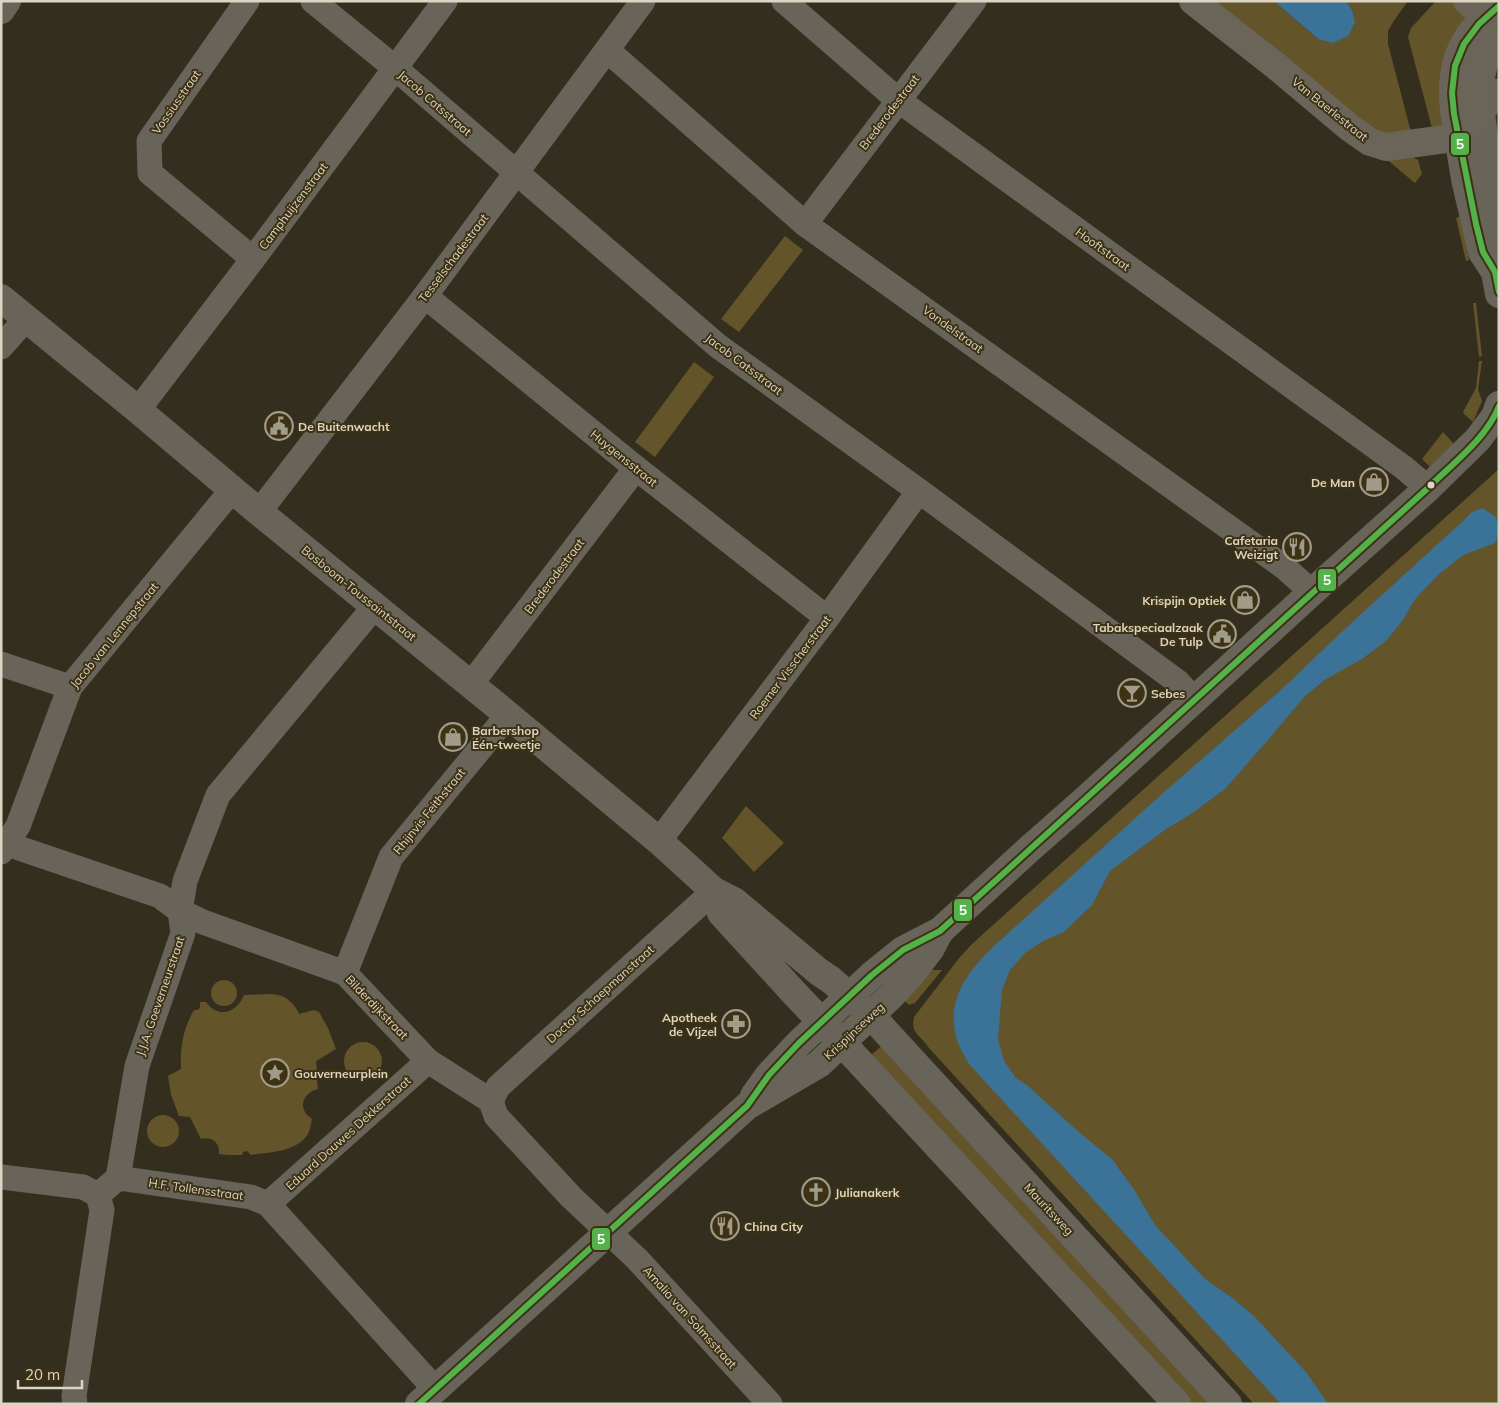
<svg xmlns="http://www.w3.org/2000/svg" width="1500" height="1405" font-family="Mulish,sans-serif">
  <rect width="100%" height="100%" fill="#342e1e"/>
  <g fill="#64542a">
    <polygon points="1204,1 1274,1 1318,39 1352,10 1346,1 1408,1 1393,22 1388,31 1388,44 1412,136 1373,135"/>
    <polygon points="1436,1 1452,1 1470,14 1449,126 1433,132 1408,37 1411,28"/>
    <polygon points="1411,150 1414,158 1418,160 1422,174 1415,183 1385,158"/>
    <polygon points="1461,216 1469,260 1466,261 1456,218"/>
    <polygon points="785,236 803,250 739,332 721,319"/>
    <polygon points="1473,303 1476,303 1482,356 1479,357"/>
    <polygon points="1479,361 1482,361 1478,389 1482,401 1473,422 1464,414 1463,412 1476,388"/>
    <polygon points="694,362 714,377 655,457 635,442"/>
    <polygon points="1443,432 1455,445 1431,468 1422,459"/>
    <path d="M1499 469V1404H1254L929 1048C921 1035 910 1034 914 1017L960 957 972 944Z"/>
    <polygon points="746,806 784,843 754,872 722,838"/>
    <polygon points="932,970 942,970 915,1003 909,1005 904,1000"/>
    <circle cx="224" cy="993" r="13"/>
    <path d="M272 994C285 995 294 1002 299 1014L314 1010 319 1012 328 1028 336 1049 323 1057 316 1061 317 1071 314 1076 317 1080 318 1089C302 1093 297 1109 312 1119 311 1124 310 1130 308 1134 297 1152 270 1152 251 1155L247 1151 243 1152 242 1155H228L219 1154C220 1143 212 1136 201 1139L190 1117 179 1116 171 1095 168 1076 181 1069C180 1047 183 1029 194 1010H197L200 1008V1002H206C218 1019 237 1013 244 995Z"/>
    <polygon points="887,1041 1222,1404 1187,1404 869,1057"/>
    <circle cx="363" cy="1061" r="19"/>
    <circle cx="163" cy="1131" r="16"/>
  </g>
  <g fill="#3b7298">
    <polygon points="1274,1 1346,1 1352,10 1355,22 1348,36 1333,43 1318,39"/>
    <path d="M1482 508 1496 517 1499 531 1495 543 1463 555 1439 574 1416 598 1402 621 1387 640 1362 659 1326 679 1305 696 1267 741 1225 789 1191 814 1166 829 1110 871 1092 905 1064 932 1043 941 1025 953 1010 970 1002 990 998 1039 1004 1061 1016 1078 1028 1086 1081 1134 1112 1159 1135 1191 1155 1225 1205 1279 1231 1297 1253 1315 1306 1372 1328 1404H1281L969 1064C965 1057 961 1050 958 1043 944 1003 966 973 993 947L1153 802 1283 688 1348 626 1464 520 1472 512Z"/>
  </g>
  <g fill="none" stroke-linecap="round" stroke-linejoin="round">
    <g stroke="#69645a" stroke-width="25">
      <polyline points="247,1 149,141 150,173 253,259"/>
      <polyline points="313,1 395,68 718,346 919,491 1178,682 1195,701"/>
      <polyline points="784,1 898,100 1403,467 1428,488"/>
      <polyline points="607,50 805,224 1284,567 1312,592"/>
      <polyline points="1481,114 1499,91"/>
      <polyline points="805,224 974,1"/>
      <polyline points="425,296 636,468 827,618"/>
      <polyline points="1,347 26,319"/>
      <polyline points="138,410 253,259 445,1"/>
      <polyline points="259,512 425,296 643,1"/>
      <polyline points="1,664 70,687"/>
      <polyline points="471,684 636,468"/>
      <polyline points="659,841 827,618 919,491"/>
      <polyline points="1,842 160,896 180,911 203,922 345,973 428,1061 491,1101 496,1116 571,1197 637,1259 770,1404"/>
      <polyline points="1,852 18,826 70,687 232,490"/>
      <polyline points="345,973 391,857 508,715"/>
      <polyline points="491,1101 498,1087 714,891"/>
      <polyline points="1,1177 83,1187 98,1195 118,1178 251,1197 268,1204 435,1389"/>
      <polyline points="118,1178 137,1066 183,933 180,911 185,881 218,795 375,606"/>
      <polyline points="268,1204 428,1061"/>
      <polyline points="75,1404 74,1396 102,1210 98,1195"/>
    </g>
    <g stroke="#69645a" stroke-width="28">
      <polyline points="1,10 7,1"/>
      <polyline points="1481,114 1499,243"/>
      <polyline points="1458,136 1465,179 1482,252 1495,272"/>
      <polyline points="1499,254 1495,272 1499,294"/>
      <polyline points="1,298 138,410 259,512 508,715 659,841 714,891 734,901 819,972 831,980 871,1015 886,1032 1228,1404"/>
      <polyline points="714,891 721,913 796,995 857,1059 1177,1404"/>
      <polyline points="754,1096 769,1075 799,1043 872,975 903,950 940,931"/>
      <polyline points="419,1404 747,1106 819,1064 892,995 913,972 931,948 940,931 1027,851 1086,799 1312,592 1428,488 1478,439 1495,416 1499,405"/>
    </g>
    <g stroke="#6b6559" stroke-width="28">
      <path d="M1193 1 1276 66 1350 128 1370 142 1386 147 1446 139 1458 136 1481 114C1479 93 1479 70 1489 52 1491 47 1496 43 1499 39"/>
      <polyline points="1467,1 1485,16"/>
      <path d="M1458 136C1447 82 1451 40 1499 6"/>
    </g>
    <defs>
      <g id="bus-1">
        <polyline points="1499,6 1479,24 1464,44 1455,66 1452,93 1454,114 1476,224 1483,252 1495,272 1499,292"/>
        <path d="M419 1404 747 1106 769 1075 799 1043 872 975 903 950 940 931 1428 488C1452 464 1487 438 1499 406"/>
      </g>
    </defs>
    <use href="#bus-1" stroke="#3e3214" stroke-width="10"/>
    <use href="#bus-1" stroke="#54b24a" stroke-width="6"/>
  </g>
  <defs>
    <symbol id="civic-ring" viewBox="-11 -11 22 22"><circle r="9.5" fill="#3e3214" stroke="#a19b8a" stroke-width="1.5"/><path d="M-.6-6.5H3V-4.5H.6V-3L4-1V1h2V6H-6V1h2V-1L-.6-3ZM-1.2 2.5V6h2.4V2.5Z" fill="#a19b8a"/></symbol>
    <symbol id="shop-ring" viewBox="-11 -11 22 22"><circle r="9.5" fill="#3e3214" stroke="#a19b8a" stroke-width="1.5"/><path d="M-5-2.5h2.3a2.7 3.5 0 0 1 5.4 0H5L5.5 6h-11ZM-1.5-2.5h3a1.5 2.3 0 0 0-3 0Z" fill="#a19b8a"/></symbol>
    <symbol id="restaurant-ring" viewBox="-11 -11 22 22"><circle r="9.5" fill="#3e3214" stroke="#a19b8a" stroke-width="1.5"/><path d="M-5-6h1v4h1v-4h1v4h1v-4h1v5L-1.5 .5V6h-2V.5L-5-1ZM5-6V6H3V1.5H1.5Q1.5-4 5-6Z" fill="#a19b8a"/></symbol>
    <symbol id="bar-ring" viewBox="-11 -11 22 22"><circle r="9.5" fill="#3e3214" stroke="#a19b8a" stroke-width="1.5"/><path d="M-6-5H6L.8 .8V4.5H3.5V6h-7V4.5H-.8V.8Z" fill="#a19b8a"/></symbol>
    <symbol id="pharmacy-ring" viewBox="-11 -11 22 22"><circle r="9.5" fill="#3e3214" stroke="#a19b8a" stroke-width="1.5"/><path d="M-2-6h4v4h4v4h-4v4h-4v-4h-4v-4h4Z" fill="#a19b8a"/></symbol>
    <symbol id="sight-ring" viewBox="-11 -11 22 22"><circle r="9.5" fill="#3e3214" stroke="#a19b8a" stroke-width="1.5"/><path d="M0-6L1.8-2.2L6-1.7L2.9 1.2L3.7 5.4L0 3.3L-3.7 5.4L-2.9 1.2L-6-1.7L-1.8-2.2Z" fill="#a19b8a"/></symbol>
    <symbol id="church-ring" viewBox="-11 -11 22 22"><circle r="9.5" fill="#3e3214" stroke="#a19b8a" stroke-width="1.5"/><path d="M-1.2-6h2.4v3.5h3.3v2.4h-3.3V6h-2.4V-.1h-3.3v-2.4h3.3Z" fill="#a19b8a"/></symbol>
  </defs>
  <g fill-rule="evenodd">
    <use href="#civic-ring" x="263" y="410" width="32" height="32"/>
    <use href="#shop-ring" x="1358" y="466" width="32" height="32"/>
    <use href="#restaurant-ring" x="1281" y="531" width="32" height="32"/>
    <use href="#shop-ring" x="1229" y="584" width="32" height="32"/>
    <use href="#civic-ring" x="1206" y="618" width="32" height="32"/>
    <use href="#bar-ring" x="1116" y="677" width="32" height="32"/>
    <use href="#shop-ring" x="437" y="721" width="32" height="32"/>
    <use href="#pharmacy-ring" x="720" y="1008" width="32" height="32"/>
    <use href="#sight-ring" x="259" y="1057" width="32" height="32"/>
    <use href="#church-ring" x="800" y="1176" width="32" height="32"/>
    <use href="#restaurant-ring" x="709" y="1210" width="32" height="32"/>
  </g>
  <circle fill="#dcd5c4" stroke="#3e3214" stroke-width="2" cx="1431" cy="485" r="4.5"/>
  <g text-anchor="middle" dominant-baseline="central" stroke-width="4" stroke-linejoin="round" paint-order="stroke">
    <g font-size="12" fill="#dcd5c4" stroke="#3e3214">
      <text transform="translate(176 102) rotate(-55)">Vossiusstraat</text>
      <text transform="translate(435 103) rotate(41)">Jacob Catsstraat</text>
      <text transform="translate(1330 109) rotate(39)">Van Baerlestraat</text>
      <text transform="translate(889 112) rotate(-53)">Brederodestraat</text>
      <text transform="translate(293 206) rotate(-53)">Camphuijzenstraat</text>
      <text transform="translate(1103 249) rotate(36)">Hooftstraat</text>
      <text transform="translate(453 258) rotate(-53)">Tesselschadestraat</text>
      <text transform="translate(953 329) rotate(36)">Vondelstraat</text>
      <text transform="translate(744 364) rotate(37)">Jacob Catsstraat</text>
      <text transform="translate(624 458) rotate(39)">Huygensstraat</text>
      <text transform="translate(554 576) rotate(-53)">Brederodestraat</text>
      <text transform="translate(359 593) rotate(39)">Bosboom-Toussaintstraat</text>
      <text transform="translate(114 635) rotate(-51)">Jacob van Lennepstraat</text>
      <text transform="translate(790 667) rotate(-53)">Roemer Visscherstraat</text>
      <text transform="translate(429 811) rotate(-51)">Rhijnvis Feithstraat</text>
      <text transform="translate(600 994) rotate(-42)">Doctor Schaepmanstraat</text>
      <text transform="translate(160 996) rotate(-71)">J.J.A. Goeverneurstraat</text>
      <text transform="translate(377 1007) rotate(46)">Bilderdijkstraat</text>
      <text transform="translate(854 1031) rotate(-43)">Krispijnseweg</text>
      <text transform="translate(348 1133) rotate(-42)">Eduard Douwes Dekkerstraat</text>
      <text transform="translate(196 1189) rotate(8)">H.F. Tollensstraat</text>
      <text transform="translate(1049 1209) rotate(47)">Mauritsweg</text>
      <text transform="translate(690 1317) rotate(48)">Amalia van Solmsstraat</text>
    </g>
    <g font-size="12" font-weight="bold" fill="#dcd5c4" stroke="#3e3214" text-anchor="start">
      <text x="298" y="426">De Buitenwacht</text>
      <text x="1355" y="482" text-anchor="end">De Man</text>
      <text x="1278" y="540" text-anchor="end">Cafetaria<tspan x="1278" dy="14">Weizigt</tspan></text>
      <text x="1226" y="600" text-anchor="end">Krispijn Optiek</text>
      <text x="1203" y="627" text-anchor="end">Tabakspeciaalzaak<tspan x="1203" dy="14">De Tulp</tspan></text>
      <text x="1151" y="693">Sebes</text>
      <text x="472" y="730">Barbershop<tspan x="472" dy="14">Één-tweetje</tspan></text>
      <text x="717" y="1017" text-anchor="end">Apotheek<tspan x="717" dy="14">de Vijzel</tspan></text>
      <text x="294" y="1073">Gouverneurplein</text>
      <text x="835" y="1192">Julianakerk</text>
      <text x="744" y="1226">China City</text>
    </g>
  </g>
  <g stroke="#3e3214" stroke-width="2">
    <rect x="1450" y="132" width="20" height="24" rx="5" fill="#54b24a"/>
    <rect x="1317" y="568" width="20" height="24" rx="5" fill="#54b24a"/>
    <rect x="953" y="898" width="20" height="24" rx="5" fill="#54b24a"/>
    <rect x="591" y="1227" width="20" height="24" rx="5" fill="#54b24a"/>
  </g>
  <g font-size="14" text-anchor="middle" font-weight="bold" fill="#fff">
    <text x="1460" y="149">5</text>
    <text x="1327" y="585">5</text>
    <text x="963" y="915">5</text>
    <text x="601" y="1244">5</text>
  </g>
  <rect width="1500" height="1405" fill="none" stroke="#dcd5c4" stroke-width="5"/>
  <path d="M18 1380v8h64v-8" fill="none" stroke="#dcd5c4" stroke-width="2.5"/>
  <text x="25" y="1380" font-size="15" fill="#dcd5c4" stroke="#3e3214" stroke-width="4" paint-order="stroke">20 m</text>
</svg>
